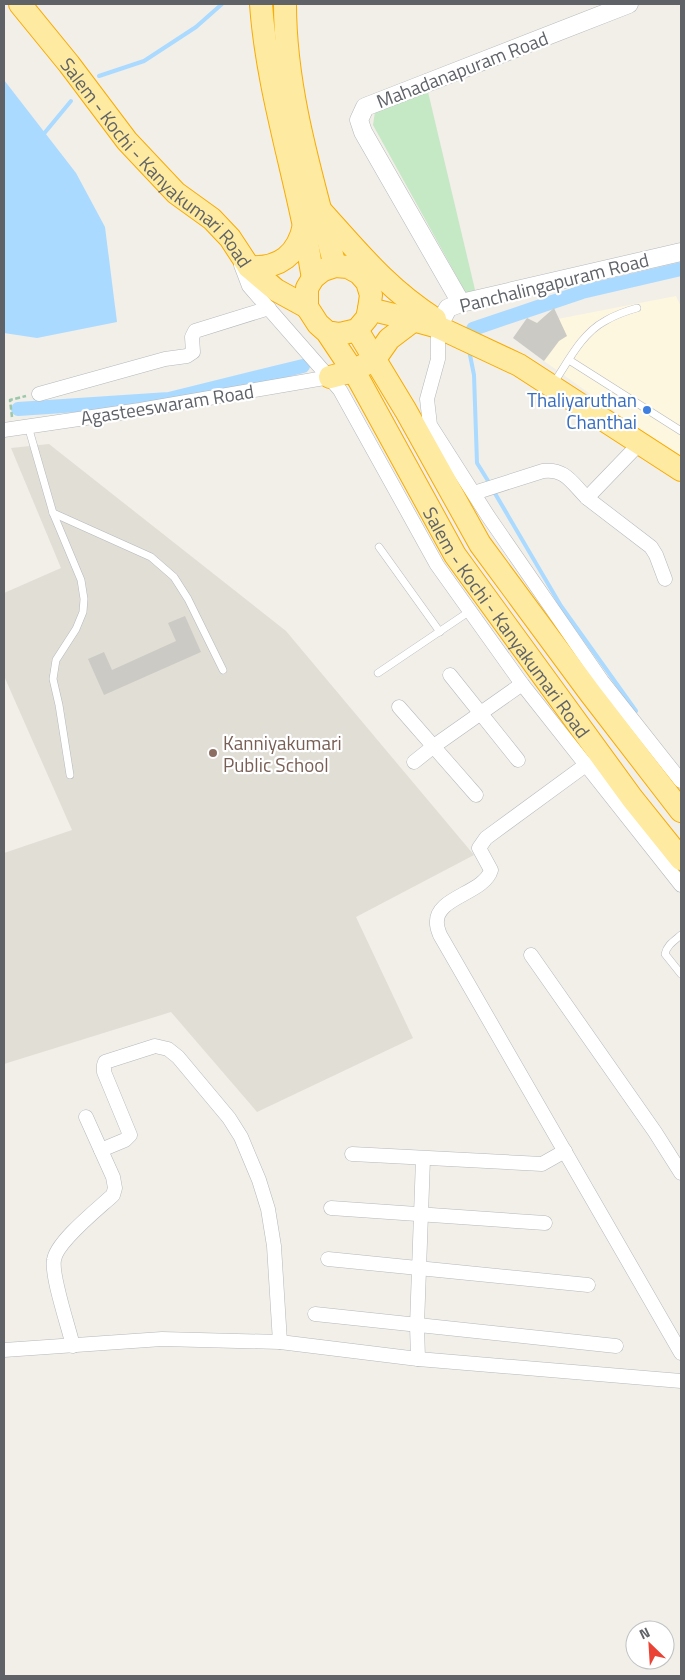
<svg xmlns="http://www.w3.org/2000/svg" width="685" height="1680" font-family="'Titillium Web',sans-serif">
  <rect width="100%" height="100%" fill="#f1efe8"/>
  <polygon fill="#fef7e0" points="676,296 681,307 681,459 544,361 559,341 537,323"/>
  <polygon fill="#e1ded6" points="49,444 286,631 474,855 356,917 413,1038 257,1112 171,1012 4,1064 4,853 72,830 4,676 4,593 61,568 11,448"/>
  <polygon fill="#c5e8c5" points="428,92 476,294 467,295 373,125 375,112"/>
  <polygon fill="#aadaff" points="4,80 76,173 105,227 117,322 37,338 4,333"/>
  <g fill="none" stroke-linecap="round" stroke-linejoin="round">
    <g stroke="#aadaff" stroke-width="4">
      <polyline points="99,76 144,61 196,27 222,4"/>
      <polyline points="42,136 71,101"/>
      <polyline points="469,350 474,375 477,463 490,484"/>
      <polyline points="493,490 561,606 636,711"/>
    </g>
    <g stroke="#aadaff" stroke-width="14">
      <polyline points="473,329 582,292 681,269"/>
      <polyline points="18,409 169,399 303,366"/>
    </g>
  </g>
  <g fill="#cccac5">
    <polygon points="554,308 567,336 559,341 544,361 513,338 527,318 537,323"/>
    <polygon points="185,616 201,652 104,695 88,659 104,652 112,670 176,641 168,623"/>
  </g>
  <g fill="none" stroke-linecap="round" stroke-linejoin="round">
    <defs>
      <g id="service">
        <polyline points="569,360 681,431"/>
        <path d="M553 384C568 362 581 334 605 321 615 315 626 311 637 308"/>
        <polyline points="28,426 53,513 81,580 84,599 83,612 76,629 56,660 53,679 59,705 70,775"/>
        <polyline points="53,513 151,557 174,577 188,599 223,670"/>
        <polyline points="379,547 440,632"/>
        <polyline points="378,673 470,611"/>
        <path d="M681 935C674 941 667 945 665 954L681 974"/>
      </g>
      <g id="minor">
        <polyline points="241,265 249,286 340,390 437,565 522,684 681,885"/>
        <polyline points="438,327 438,359 427,399 430,425 488,516 602,681 681,781"/>
        <polyline points="39,394 165,359 187,356 193,352 192,337 195,331 269,308"/>
        <polyline points="4,430 140,410 330,377"/>
        <path d="M474 493 543 471C565 468 572 483 587 498L640 443"/>
        <polyline points="587,498 651,547 656,555 665,579"/>
        <polyline points="450,675 518,760"/>
        <polyline points="399,707 476,795"/>
        <polyline points="414,762 434,746 522,684"/>
        <path d="M587 764 486 838 479 848 491 870C484 894 434 897 437 924 437 928 439 932 440 935L681 1353"/>
        <polyline points="531,955 655,1132 681,1173"/>
        <polyline points="101,1150 125,1140 130,1135 104,1072 104,1065 105,1062 155,1046 168,1049 178,1057 229,1118 241,1137 259,1180 268,1209 274,1246 280,1342"/>
        <polyline points="352,1154 542,1164 565,1151"/>
        <polyline points="331,1208 545,1223"/>
        <polyline points="328,1259 588,1285"/>
        <polyline points="315,1314 616,1346"/>
        <path d="M73 1346C69 1328 51 1276 54 1260 56 1242 99 1208 113 1195L115 1188 113 1177 86 1117"/>
        <polyline points="4,1350 162,1339 280,1342 418,1359 681,1381"/>
        <polyline points="418,1359 417,1325 423,1159"/>
      </g>
      <g id="tertiary">
        <polyline points="461,303 363,132 359,120 365,107 629,4"/>
        <polyline points="438,327 448,308 461,303 681,252"/>
      </g>
      <g id="trunk">
        <path id="s1" d="M20 4 69 64 127 141 176 193 212 219 230 238 249 267 276 290 307 307"/>
        <path d="M261 4C266 76 287 147 302 217 307 237 309 258 313 278"/>
        <path d="M285 4C285 93 313 180 335 266"/>
        <path d="M323 213C360 254 388 289 435 319"/>
        <path d="M249 267C279 269 298 255 304 225"/>
        <polyline points="369,309 398,316 438,327 519,365 681,470"/>
        <polyline points="357,330 406,411 480,544 590,693 681,811"/>
        <path id="s2" d="M327 332 340 334 357 330 367 318 369 309 371 295 367 282 359 273 348 267 335 266 323 270 313 278 307 288V307L318 324 327 332 359 380 455 555 632 798 681 859"/>
        <polyline points="330,377 353,371 375,359 389,339 414,320"/>
      </g>
    </defs>
    <use href="#service" stroke="#b5b8bc" stroke-width="8"/>
    <use href="#minor" stroke="#b5b8bc" stroke-width="15"/>
    <use href="#tertiary" stroke="#b5b8bc" stroke-width="19"/>
    <use href="#trunk" stroke="#f9ab00" stroke-width="24"/>
    <polyline stroke="#9cc7a9" stroke-width="2.5" stroke-dasharray="5 2.5" stroke-linecap="butt" points="12,417 10,400 26,396"/>
    <use href="#service" stroke="#fff" stroke-width="7"/>
    <use href="#minor" stroke="#fff" stroke-width="14"/>
    <use href="#tertiary" stroke="#fff" stroke-width="18"/>
    <use href="#trunk" stroke="#feeaa1" stroke-width="22"/>
  </g>
  <circle fill="#3f7fe0" stroke="#fff" stroke-width="2" cx="647" cy="410" r="5"/>
  <circle fill="#8d6e63" stroke="#fff" stroke-width="2" cx="213" cy="753" r="5"/>
  <g text-anchor="middle" dominant-baseline="central" stroke-width="4.5" stroke-linejoin="round" paint-order="stroke">
    <g font-size="19" fill="#5f6368" stroke="#fff">
      <text transform="translate(462 69) rotate(-21)">Mahadanapuram Road</text>
      <text stroke="none"><textPath href="#s1" startOffset="210">Salem - Kochi - Kanyakumari Road</textPath></text>
      <text transform="translate(554 282) rotate(-14)">Panchalingapuram Road</text>
      <text transform="translate(167 404) rotate(-9)">Agasteeswaram Road</text>
      <text stroke="none"><textPath href="#s2" startOffset="551">Salem - Kochi - Kanyakumari Road</textPath></text>
    </g>
    <g font-size="19" fill="#366cbe" stroke="#fff" text-anchor="end">
      <text x="637" y="399">Thaliyaruthan<tspan x="637" dy="22">Chanthai</tspan></text>
    </g>
    <g font-size="19" fill="#785e54" stroke="#fff" text-anchor="start">
      <text x="223" y="742">Kanniyakumari<tspan x="223" dy="22">Public School</tspan></text>
    </g>
  </g>
  <rect width="685" height="1680" fill="none" stroke="#5f6368" stroke-width="10"/>
  <g transform="translate(650 1645) rotate(335)"><circle r="24" fill="#ffffff" stroke="#bfc1c3"/>
  <path d="M0-4L9 19L0 12L-9 19Z" fill="#ea4335"/>
  <text y="-8" font-size="14" font-weight="bold" text-anchor="middle" fill="#5f6368">N</text>
  </g>
</svg>
